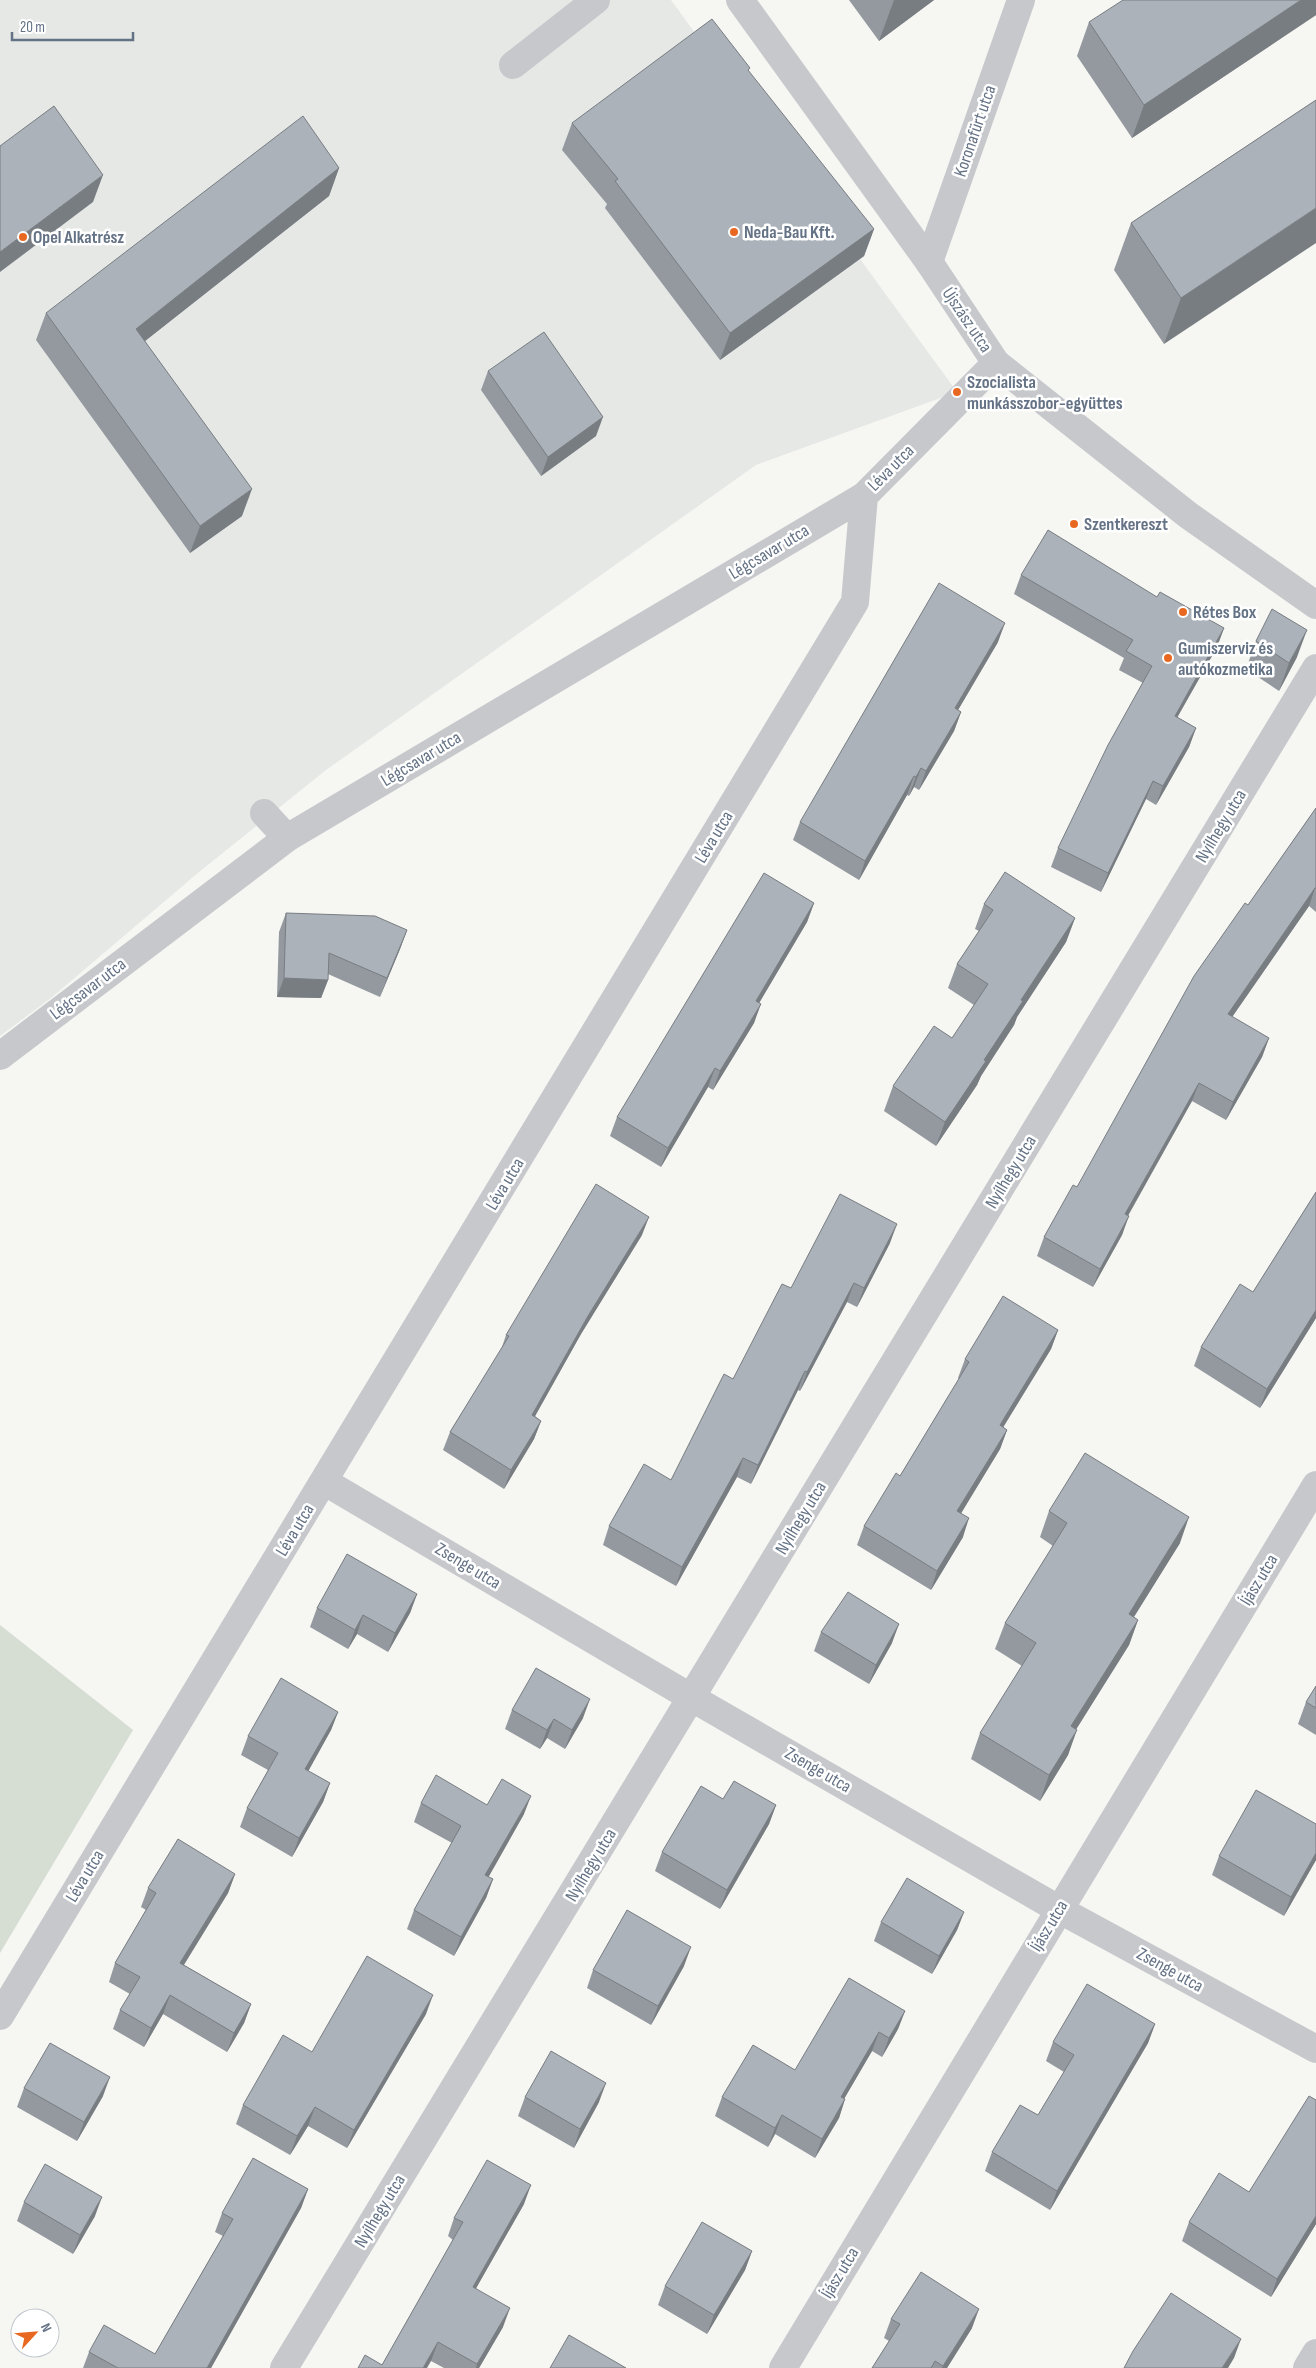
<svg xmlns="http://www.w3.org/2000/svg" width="1316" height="2368" font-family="'Sofia Sans Condensed',sans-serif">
  <rect width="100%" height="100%" fill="#f6f6f2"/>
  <polygon fill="#e6e8e6" points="0,0 671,0 957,392 756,465 326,770 199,872 51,998 0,1036"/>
  <polygon fill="#d6ddd3" points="0,1625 133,1730 0,1953"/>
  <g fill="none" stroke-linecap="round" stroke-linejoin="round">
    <g stroke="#c6c8cc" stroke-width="28">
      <polyline points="740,0 929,262 996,363 1188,515 1316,605"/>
      <polyline points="513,65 596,0"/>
      <polyline points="929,262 1021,0"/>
      <polyline points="264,813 287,838"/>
      <polyline points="0,1056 287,838 864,496"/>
      <polyline points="325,1482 692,1698 1060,1910 1316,2049"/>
      <polyline points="0,2016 855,602 864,496 996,363"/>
      <polyline points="284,2368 1316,668"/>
      <polyline points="783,2368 1316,1485"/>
      <polyline points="1307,2368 1316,2353"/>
    </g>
  </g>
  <g fill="#93999f">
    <polygon points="849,0 934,0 879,41"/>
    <polygon points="1316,0 1316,15 1132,138 1077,56 1089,22"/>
    <polygon points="1316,100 1164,344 1114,270 1131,223"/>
    <polygon points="572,123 874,229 864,256 720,360 605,208 607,204 562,150"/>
    <polygon points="339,168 329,196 145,341 242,516 190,553 36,340 46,313"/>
    <polygon points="488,371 596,436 541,476 481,390"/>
    <polygon points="1021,575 1157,597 1224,628 1217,647 1177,717 1196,728 1189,747 1156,805 1146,799 1101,892 1051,867 1058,848 1143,683 1119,670 1124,658 1014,594"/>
    <polygon points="1256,641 1297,657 1279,691 1246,669"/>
    <polygon points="998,642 958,710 961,712 954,731 919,790 914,787 909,796 907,795 859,880 793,840 800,822"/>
    <polygon points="1316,808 1316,912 1309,906 1232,1017 1269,1038 1262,1057 1226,1120 1192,1101 1128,1216 1122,1235 1093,1287 1037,1256 1044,1237 1077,1187 1248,905"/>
    <polygon points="814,903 807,922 759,1003 754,1023 713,1090 708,1087 661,1167 610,1136 617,1117"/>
    <polygon points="984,904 1075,918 1066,942 1017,1017 1014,1025 981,1076 977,1085 936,1146 884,1111 893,1086 952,1038 974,1005 948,988 957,964 979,931 975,929"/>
    <polygon points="286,913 407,930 400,949 380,997 328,974 328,980 321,998 277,997 279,932"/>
    <polygon points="1316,1192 1316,1318 1260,1408 1194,1366 1201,1347 1253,1292"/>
    <polygon points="642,1235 581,1334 535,1416 541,1421 534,1439 504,1489 443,1450 450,1432 501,1350 506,1335"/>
    <polygon points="890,1243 857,1307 847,1302 800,1391 798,1390 751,1484 737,1477 676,1586 603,1545 609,1526 671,1480 733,1379 791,1288"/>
    <polygon points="1058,1330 1051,1349 1003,1427 1007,1430 1000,1449 961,1513 963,1537 931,1590 857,1545 864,1526 900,1476 959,1379 958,1378 965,1359"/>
    <polygon points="1049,1511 1180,1543 1134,1617 1138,1620 1129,1645 1076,1729 1068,1755 1040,1801 971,1759 980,1733 1022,1666 995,1649 1005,1623 1053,1546 1040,1537"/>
    <polygon points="417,1594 410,1613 388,1652 357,1634 348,1649 310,1627 317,1608"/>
    <polygon points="821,1632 892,1643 869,1684 814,1651"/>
    <polygon points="1316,1686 1316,1735 1298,1724 1306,1702"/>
    <polygon points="512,1710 583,1718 565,1749 547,1738 540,1749 505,1729"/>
    <polygon points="338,1712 331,1730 308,1771 330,1783 323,1802 292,1857 240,1827 247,1808 268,1770 241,1755 248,1736"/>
    <polygon points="723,1799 776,1805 769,1824 720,1909 655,1871 662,1852"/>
    <polygon points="421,1803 487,1805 524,1814 488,1877 493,1879 486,1898 454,1956 407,1929 414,1910 452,1843 414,1822"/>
    <polygon points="1316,1824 1316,1860 1284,1916 1212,1875 1219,1856"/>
    <polygon points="235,1874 228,1893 184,1965 251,2004 244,2023 227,2052 163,2014 144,2047 113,2029 120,2010 130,1994 109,1982 115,1963 146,1910 141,1907 148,1888"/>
    <polygon points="964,1912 957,1930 932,1974 874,1941 881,1922"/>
    <polygon points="684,1966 651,2025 587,1988 593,1970"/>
    <polygon points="905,2011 898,2029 882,2057 872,2051 844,2099 845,2099 839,2118 815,2158 775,2134 768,2147 715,2116 722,2097 795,2070"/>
    <polygon points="426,2014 347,2148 308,2126 290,2155 236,2124 243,2105 312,2052"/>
    <polygon points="1155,2024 1148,2043 1050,2210 985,2171 992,2152 1038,2115 1064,2072 1046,2061 1053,2042"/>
    <polygon points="24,2088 103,2096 77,2141 17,2107"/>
    <polygon points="525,2097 599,2102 574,2148 518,2116"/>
    <polygon points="1316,2100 1316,2224 1271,2297 1182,2241 1189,2222 1249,2192"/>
    <polygon points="308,2189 301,2208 211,2368 83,2368 89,2352 155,2354 223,2236 215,2232 222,2213"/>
    <polygon points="24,2202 95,2216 73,2254 17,2221"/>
    <polygon points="524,2204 476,2288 503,2327 479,2368 444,2368 431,2361 382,2365 453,2240 448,2236 454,2218"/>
    <polygon points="752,2251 745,2270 707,2334 658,2305 665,2286"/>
    <polygon points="891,2319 972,2328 947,2368 872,2368 889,2341 884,2338"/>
  </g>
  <g fill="#787d82">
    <polygon points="894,0 934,0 879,41"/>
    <polygon points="1301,0 1316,0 1316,15 1132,138 1144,105"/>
    <polygon points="339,168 329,196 126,356 136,329"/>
    <polygon points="103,175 93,202 0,272 0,252"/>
    <polygon points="1316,208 1316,243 1164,344 1181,298"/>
    <polygon points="874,229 864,256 720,360 730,333"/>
    <polygon points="603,417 596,436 541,476 548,457"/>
    <polygon points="252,489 242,516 190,553 200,526"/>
    <polygon points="1005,623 998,642 948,727 955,708"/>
    <polygon points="1224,628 1217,647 1168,734 1175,716"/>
    <polygon points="1307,630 1297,657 1279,691 1289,663"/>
    <polygon points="961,712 954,731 919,790 926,771"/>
    <polygon points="1196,728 1189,747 1156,805 1163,786"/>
    <polygon points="921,768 914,787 909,796 916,777"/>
    <polygon points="914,776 907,795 859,880 865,861"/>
    <polygon points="1153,781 1146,799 1101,892 1108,873"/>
    <polygon points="1315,888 1309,906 1221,1033 1228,1014"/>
    <polygon points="814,903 807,922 749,1020 756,1001"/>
    <polygon points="1075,918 1066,942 1017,1017 1014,1025 981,1076 977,1085 936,1146 945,1122 984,1060 1021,1000"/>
    <polygon points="407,930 400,949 380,997 387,978"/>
    <polygon points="284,978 328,980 321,998 277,997"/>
    <polygon points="761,1004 754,1023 713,1090 720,1071"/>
    <polygon points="1269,1038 1262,1057 1226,1120 1233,1102"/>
    <polygon points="715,1068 708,1087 661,1167 668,1148"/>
    <polygon points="1199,1083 1192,1101 1118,1233 1125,1214"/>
    <polygon points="1129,1216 1122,1235 1093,1287 1100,1269"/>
    <polygon points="649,1217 642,1235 581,1334 525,1434 532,1415 588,1316"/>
    <polygon points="897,1224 890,1243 857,1307 864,1288"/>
    <polygon points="854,1283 847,1302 800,1391 807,1372"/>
    <polygon points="1316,1310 1316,1318 1260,1408 1267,1389"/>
    <polygon points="1058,1330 1051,1349 993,1444 1000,1425"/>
    <polygon points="805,1371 798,1390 751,1484 758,1465"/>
    <polygon points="541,1421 534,1439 504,1489 511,1470"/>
    <polygon points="1007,1430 1000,1449 951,1530 957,1511"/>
    <polygon points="743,1458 737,1477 676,1586 682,1567"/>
    <polygon points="1189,1517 1180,1543 1120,1639 1129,1614"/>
    <polygon points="969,1518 963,1537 931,1590 937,1571"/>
    <polygon points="417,1594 410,1613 388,1652 395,1633"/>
    <polygon points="363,1615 357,1634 348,1649 355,1630"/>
    <polygon points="1138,1620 1129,1645 1062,1752 1071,1726"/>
    <polygon points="899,1624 892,1643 869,1684 876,1665"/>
    <polygon points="590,1699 583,1718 565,1749 572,1730"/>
    <polygon points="338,1712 331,1730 299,1788 305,1769"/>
    <polygon points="554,1719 547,1738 540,1749 547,1730"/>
    <polygon points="1077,1730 1068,1755 1040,1801 1049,1775"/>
    <polygon points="330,1783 323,1802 292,1857 299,1838"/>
    <polygon points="531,1796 524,1814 479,1894 485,1875"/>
    <polygon points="776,1805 769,1824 720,1909 727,1890"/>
    <polygon points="1316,1853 1316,1860 1284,1916 1291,1897"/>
    <polygon points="235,1874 228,1893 173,1982 180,1963"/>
    <polygon points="493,1879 486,1898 454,1956 461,1937"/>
    <polygon points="964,1912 957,1930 932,1974 939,1956"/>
    <polygon points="691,1947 684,1966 651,2025 658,2006"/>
    <polygon points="170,1995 163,2014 144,2047 151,2028"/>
    <polygon points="433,1995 426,2014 347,2148 354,2130"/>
    <polygon points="251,2004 244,2023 227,2052 234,2033"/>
    <polygon points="905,2011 898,2029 882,2057 889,2038"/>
    <polygon points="1155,2024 1148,2043 1050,2210 1057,2191"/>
    <polygon points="879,2032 872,2051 834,2116 841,2097"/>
    <polygon points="110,2077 103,2096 77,2141 84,2122"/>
    <polygon points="606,2083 599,2102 574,2148 580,2129"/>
    <polygon points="845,2099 839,2118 815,2158 822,2139"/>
    <polygon points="315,2107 308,2126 290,2155 297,2136"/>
    <polygon points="782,2115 775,2134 768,2147 775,2128"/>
    <polygon points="531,2185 524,2204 466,2306 473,2287"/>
    <polygon points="308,2189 301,2208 211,2368 207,2368"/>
    <polygon points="102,2197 95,2216 73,2254 80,2235"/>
    <polygon points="1316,2216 1316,2224 1271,2297 1277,2279"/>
    <polygon points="752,2251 745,2270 707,2334 714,2315"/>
    <polygon points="510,2308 503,2327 479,2368 476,2368 477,2364"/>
    <polygon points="979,2309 972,2328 947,2368 942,2368"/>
    <polygon points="1241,2339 1234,2358 1228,2368 1222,2368"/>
    <polygon points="438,2342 431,2361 427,2368 423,2368"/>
  </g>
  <g fill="#abb2b9" stroke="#787d82">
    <polygon points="1123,0 1301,0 1144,105 1089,22"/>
    <polygon points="712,19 750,68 748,70 874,229 730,333 615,181 618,179 572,123"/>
    <polygon points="1316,100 1316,208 1181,298 1131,223"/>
    <polygon points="54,106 103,175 0,252 0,146"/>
    <polygon points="303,116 339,168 136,329 252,489 200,526 46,313"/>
    <polygon points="544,332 603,417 548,457 488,371"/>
    <polygon points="1048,530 1157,597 1160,592 1224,628 1175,716 1196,728 1163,786 1153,781 1108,873 1058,848 1108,745 1152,666 1126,651 1133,640 1021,575"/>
    <polygon points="939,583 1005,623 955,708 961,712 926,771 921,768 916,777 914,776 865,861 800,822"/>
    <polygon points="1272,609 1307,630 1289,663 1256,641"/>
    <polygon points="1316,808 1316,888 1315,888 1228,1014 1269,1038 1233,1102 1199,1083 1125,1214 1129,1216 1100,1269 1044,1237 1073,1185 1077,1187 1194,976 1245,903 1248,905"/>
    <polygon points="1005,872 1075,918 1021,1000 1023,1001 984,1060 986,1061 945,1122 893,1086 934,1026 952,1038 988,984 957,964 993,910 984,904"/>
    <polygon points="764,873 814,903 756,1001 761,1004 720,1071 715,1068 668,1148 617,1117"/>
    <polygon points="286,913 375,916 407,930 387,978 329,953 328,980 284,978"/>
    <polygon points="596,1184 649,1217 588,1316 532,1415 541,1421 511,1470 450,1432 509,1336 506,1335"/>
    <polygon points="1316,1192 1316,1310 1267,1389 1201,1347 1240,1284 1253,1292"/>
    <polygon points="840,1194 897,1224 864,1288 854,1283 807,1372 805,1371 758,1465 743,1458 682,1567 609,1526 644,1464 671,1480 724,1374 733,1379 782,1284 791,1288"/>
    <polygon points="1003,1296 1058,1330 1000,1425 1007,1430 957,1511 969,1518 937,1571 864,1526 896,1473 900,1476 969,1362 965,1359"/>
    <polygon points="1085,1453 1189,1517 1129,1614 1138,1620 1071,1726 1077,1730 1049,1775 980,1733 1036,1643 1005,1623 1067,1523 1049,1511"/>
    <polygon points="347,1554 417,1594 395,1633 363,1615 355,1630 317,1608"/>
    <polygon points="848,1592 899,1624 876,1665 821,1632"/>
    <polygon points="536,1668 590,1699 572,1730 554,1719 547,1730 512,1710"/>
    <polygon points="281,1678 338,1712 305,1769 330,1783 299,1838 247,1808 278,1753 248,1736"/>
    <polygon points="1316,1686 1316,1708 1306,1702"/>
    <polygon points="436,1775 487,1805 502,1779 531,1796 485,1875 493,1879 461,1937 414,1910 461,1826 421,1803"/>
    <polygon points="734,1781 776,1805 727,1890 662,1852 701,1786 723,1799"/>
    <polygon points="1256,1790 1316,1824 1316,1853 1291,1897 1219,1856"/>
    <polygon points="178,1839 235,1874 180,1963 251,2004 234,2033 170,1995 151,2028 120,2010 140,1977 115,1963 156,1893 148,1888"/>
    <polygon points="907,1878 964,1912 939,1956 881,1922"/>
    <polygon points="627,1910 691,1947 658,2006 593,1970"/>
    <polygon points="367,1956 433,1995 354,2130 315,2107 297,2136 243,2105 283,2035 312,2052"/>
    <polygon points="849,1978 905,2011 889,2038 879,2032 841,2097 845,2099 822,2139 782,2115 775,2128 722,2097 753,2045 795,2070"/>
    <polygon points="1087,1984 1155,2024 1057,2191 992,2152 1020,2105 1038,2115 1074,2055 1053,2042"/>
    <polygon points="50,2043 110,2077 84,2122 24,2088"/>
    <polygon points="551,2051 606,2083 580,2129 525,2097"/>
    <polygon points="1309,2096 1316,2100 1316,2216 1277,2279 1189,2222 1219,2173 1249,2192"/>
    <polygon points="253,2158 308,2189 207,2368 118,2368 89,2352 104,2325 155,2354 233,2219 222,2213"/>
    <polygon points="487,2160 531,2185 473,2287 510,2308 477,2364 438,2342 423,2368 358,2368 365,2355 382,2365 463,2222 454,2218"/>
    <polygon points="45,2164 102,2197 80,2235 24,2202"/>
    <polygon points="702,2222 752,2251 714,2315 665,2286"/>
    <polygon points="921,2272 979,2309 943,2366 935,2361 931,2368 872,2368 900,2324 891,2319"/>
    <polygon points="1171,2293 1241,2339 1222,2368 1124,2368 1133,2351"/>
    <polygon points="569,2335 626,2368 550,2368"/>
  </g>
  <g fill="#e86821" stroke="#fff" stroke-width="2">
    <circle cx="734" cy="232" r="5"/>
    <circle cx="23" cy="237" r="5"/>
    <circle cx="957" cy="392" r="5"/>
    <circle cx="1074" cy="524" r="5"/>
    <circle cx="1183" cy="612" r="5"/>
    <circle cx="1168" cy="658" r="5"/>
  </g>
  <g text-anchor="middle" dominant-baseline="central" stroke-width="5" stroke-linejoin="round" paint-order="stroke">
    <g font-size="18" fill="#647285" stroke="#fff">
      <text transform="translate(975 131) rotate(-71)">Koronafürt utca</text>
      <text transform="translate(967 320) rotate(56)">Újszász utca</text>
      <text transform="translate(891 468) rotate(-45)">Léva utca</text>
      <text transform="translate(769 552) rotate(-31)">Légcsavar utca</text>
      <text transform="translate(421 759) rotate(-31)">Légcsavar utca</text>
      <text transform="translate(1221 826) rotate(-59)">Nyílhegy utca</text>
      <text transform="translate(714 837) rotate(-59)">Léva utca</text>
      <text transform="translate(88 989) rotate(-37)">Légcsavar utca</text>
      <text transform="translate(1011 1172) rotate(-59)">Nyílhegy utca</text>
      <text transform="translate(505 1184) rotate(-59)">Léva utca</text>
      <text transform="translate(801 1518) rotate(-59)">Nyílhegy utca</text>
      <text transform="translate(295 1530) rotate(-59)">Léva utca</text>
      <text transform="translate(468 1566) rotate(31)">Zsenge utca</text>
      <text transform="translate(1259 1580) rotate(-59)">Íjász utca</text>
      <text transform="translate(818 1770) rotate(30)">Zsenge utca</text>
      <text transform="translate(591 1865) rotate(-59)">Nyílhegy utca</text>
      <text transform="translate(85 1876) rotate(-59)">Léva utca</text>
      <text transform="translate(1049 1926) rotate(-59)">Íjász utca</text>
      <text transform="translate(1170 1970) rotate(29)">Zsenge utca</text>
      <text transform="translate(380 2211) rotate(-59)">Nyílhegy utca</text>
      <text transform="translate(840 2273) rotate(-59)">Íjász utca</text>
    </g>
    <g font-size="18" font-weight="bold" fill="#647285" stroke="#fff" text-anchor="start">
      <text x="744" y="232">Neda-Bau Kft.</text>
      <text x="33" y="237">Opel Alkatrész</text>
      <text x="967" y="382">Szocialista<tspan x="967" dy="21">munkásszobor-együttes</tspan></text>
      <text x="1084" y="524">Szentkereszt</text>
      <text x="1193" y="612">Rétes Box</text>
      <text x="1178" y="648">Gumiszerviz és<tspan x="1178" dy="21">autókozmetika</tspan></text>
    </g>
  </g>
  <g transform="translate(35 2333) rotate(64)"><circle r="24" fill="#ffffff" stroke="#c1c7ce"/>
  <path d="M0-4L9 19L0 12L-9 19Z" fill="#e86821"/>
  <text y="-8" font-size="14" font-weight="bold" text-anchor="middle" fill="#647285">N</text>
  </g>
  <path d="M12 32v8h121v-8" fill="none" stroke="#647285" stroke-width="2.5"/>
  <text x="20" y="32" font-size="15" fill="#647285" stroke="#ffffff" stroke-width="4" paint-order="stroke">20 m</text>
</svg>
